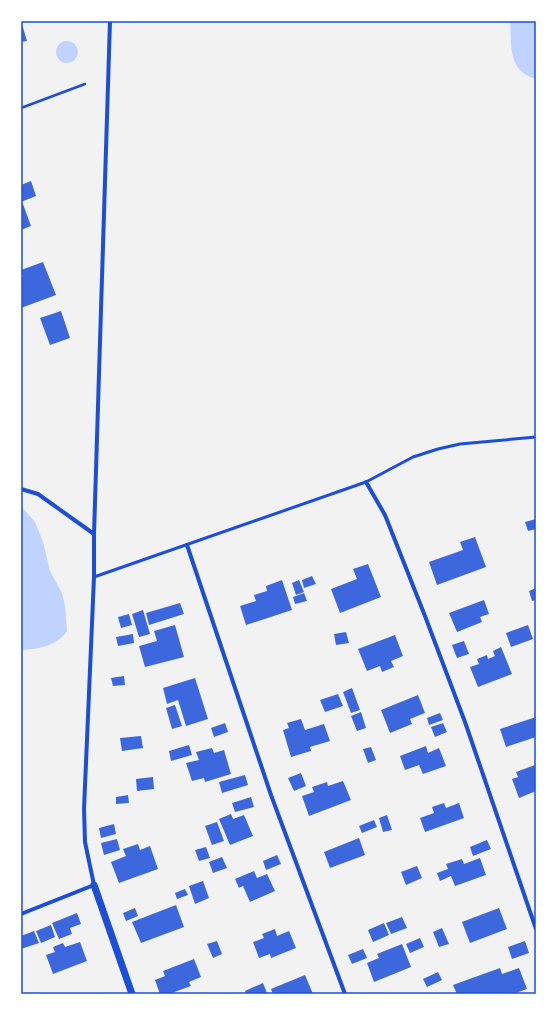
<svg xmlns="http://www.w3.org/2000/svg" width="557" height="1015" font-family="'Work Sans',sans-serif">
  <rect width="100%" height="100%" fill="#f2f2f2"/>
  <g fill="#bfd3fe">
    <path d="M510 21H536V79C507 71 512 45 510 21Z"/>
    <circle cx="67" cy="52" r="11"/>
    <path d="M21 506 35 522 43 542 50 571 62 593 65 606 67 631C57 646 39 649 21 650Z"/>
  </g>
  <g fill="#3d67dc">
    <polygon points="21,21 27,41 21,42"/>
    <polygon points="31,181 36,196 21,202 21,185"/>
    <polygon points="23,204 31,226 21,230 21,205"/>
    <polygon points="43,262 56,295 21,308 21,277 23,277 21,270"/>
    <polygon points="61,311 70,338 50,345 40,318"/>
    <polygon points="536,519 536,529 528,531 525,522"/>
    <polygon points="475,537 486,567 437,585 429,562 463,550 460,542"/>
    <polygon points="368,564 381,597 340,613 331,589 357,579 353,569"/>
    <polygon points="312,576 316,584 304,588 302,580"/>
    <polygon points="282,580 292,610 246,625 240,606 256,601 254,595 267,591 266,586"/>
    <polygon points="299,580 304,592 296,595 292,583"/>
    <polygon points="536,588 536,600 532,601 529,591"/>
    <polygon points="304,593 307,601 295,604 293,597"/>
    <polygon points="484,600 489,614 480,617 482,622 457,632 449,613"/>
    <polygon points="180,603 184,614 149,625 146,613"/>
    <polygon points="143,610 150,634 139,637 132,614"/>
    <polygon points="129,614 132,625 121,628 118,617"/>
    <polygon points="175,625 184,657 145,667 139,646 157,641 154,631"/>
    <polygon points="528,625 533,639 511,647 506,633"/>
    <polygon points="346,632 349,643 336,645 334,634"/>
    <polygon points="133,634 134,643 118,646 116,637"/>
    <polygon points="395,635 403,656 391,661 394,667 382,672 380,666 367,671 358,649"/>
    <polygon points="464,641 469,654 457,658 452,645"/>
    <polygon points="501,647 512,674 478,687 470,667 479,664 477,659 487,655 488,659 495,656 493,651"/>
    <polygon points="124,676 125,685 113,686 111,678"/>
    <polygon points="195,678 208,719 186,726 178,700 167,704 163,688"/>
    <polygon points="352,688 360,710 351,713 343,692"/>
    <polygon points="338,694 343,706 325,712 320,700"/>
    <polygon points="418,695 425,713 410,719 412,724 390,733 381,710"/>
    <polygon points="175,705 182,726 172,729 166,708"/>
    <polygon points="361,712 366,728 357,731 351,716"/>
    <polygon points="440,713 443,720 429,725 427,718"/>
    <polygon points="536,717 536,737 506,747 500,729"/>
    <polygon points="301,719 305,730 324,724 330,741 310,747 311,751 291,757 283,730 289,728 287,723"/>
    <polygon points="225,723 228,732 214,737 211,728"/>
    <polygon points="443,723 447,732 435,737 431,727"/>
    <polygon points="141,736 143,748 122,751 120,738"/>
    <polygon points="189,745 192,755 171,761 169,751"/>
    <polygon points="426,746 428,753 439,748 446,766 423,774 419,765 405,770 400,756"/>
    <polygon points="371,747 376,760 368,763 363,749"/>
    <polygon points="212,748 214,753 224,750 231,774 205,782 204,778 192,781 186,763 199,760 196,752"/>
    <polygon points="535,765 536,769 536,791 519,798 512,779 518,777 516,772"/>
    <polygon points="301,773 306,786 294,791 288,778"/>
    <polygon points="245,775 248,785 222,793 219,782"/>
    <polygon points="153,777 154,789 137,791 136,779"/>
    <polygon points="343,781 351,800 309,816 302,796 314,792 312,787 327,782 328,786"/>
    <polygon points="128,795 129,803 116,804 116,797"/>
    <polygon points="251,797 254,807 235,812 232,803"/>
    <polygon points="444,803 446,808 459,803 464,818 425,832 420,818 434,813 432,807"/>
    <polygon points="231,814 233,819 244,815 253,836 230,845 219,819"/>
    <polygon points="387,815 392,830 383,832 379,818"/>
    <polygon points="374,820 377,827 362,833 359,826"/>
    <polygon points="217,822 224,841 212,845 205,826"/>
    <polygon points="114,824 116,834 101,838 99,828"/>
    <polygon points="359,838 365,855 330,868 324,852"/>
    <polygon points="117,839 120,850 104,855 101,843"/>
    <polygon points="487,840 491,849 473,856 470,847"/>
    <polygon points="138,844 140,850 150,846 158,869 119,883 111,862 126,856 123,849"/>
    <polygon points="206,847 210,858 199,861 195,850"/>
    <polygon points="277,855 281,864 266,870 263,861"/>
    <polygon points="222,857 227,868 213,873 209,862"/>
    <polygon points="480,858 486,875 455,886 451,876 440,881 437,873 448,869 446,864 462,859 464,864"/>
    <polygon points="417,866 422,878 406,885 401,872"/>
    <polygon points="254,871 257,878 267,874 275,891 250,902 243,886 239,888 235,879"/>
    <polygon points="203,881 209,898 195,904 189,886"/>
    <polygon points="185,889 188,895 177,899 175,893"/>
    <polygon points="176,905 184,927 141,943 132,922"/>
    <polygon points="135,908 138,916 126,921 123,913"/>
    <polygon points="499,908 507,929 470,943 462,922"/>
    <polygon points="77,913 81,924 70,928 72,934 59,939 52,923"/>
    <polygon points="402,917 407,928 391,934 386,923"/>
    <polygon points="384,923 389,935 373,942 368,930"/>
    <polygon points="51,925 55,937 41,943 36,931"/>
    <polygon points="442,928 449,944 439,947 433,932"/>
    <polygon points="275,929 277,936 289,931 296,948 271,958 270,954 259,958 253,942 264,938 262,934"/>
    <polygon points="34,931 39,943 21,949 21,936"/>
    <polygon points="420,938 424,947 410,953 406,944"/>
    <polygon points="217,941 222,954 213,958 207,944"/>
    <polygon points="525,941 529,953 512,959 508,947"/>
    <polygon points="80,942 87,961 53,974 46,955 55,952 53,947 63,943 65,947"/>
    <polygon points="402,944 411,967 374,982 367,963 379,958 377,954"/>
    <polygon points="363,949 367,958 352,964 348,955"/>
    <polygon points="194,959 201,977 189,982 191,986 169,994 160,994 155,980 165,976 163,971"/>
    <polygon points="500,968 502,974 519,968 527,989 513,994 457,994 453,985"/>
    <polygon points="438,972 442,980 427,987 423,979"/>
    <polygon points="305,975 313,994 273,994 271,989"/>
    <polygon points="263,983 267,993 246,994 245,991"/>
  </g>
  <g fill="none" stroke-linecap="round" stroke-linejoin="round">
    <polyline stroke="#1d4ed8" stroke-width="2.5" points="21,108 85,84"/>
    <polyline stroke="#1d4ed8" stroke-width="3" points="94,577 366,482 413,457 438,449 460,444 536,437"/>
    <g stroke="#1d4ed8" stroke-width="4">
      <polyline points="366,482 385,515 425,616 465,722 536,929"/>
      <polyline points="21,489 38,494 94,534"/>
      <polyline points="187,545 271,795 345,994"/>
      <polyline points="21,914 94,885 85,842 84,809 94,577 94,534 110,21"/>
    </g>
    <polyline stroke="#1d4ed8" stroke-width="7" points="94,885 132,994"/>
  </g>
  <rect width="557" height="1015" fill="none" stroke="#ffffff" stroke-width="44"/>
  <rect x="22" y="22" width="513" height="971" fill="none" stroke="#1d4ed8" stroke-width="1.5"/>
</svg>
